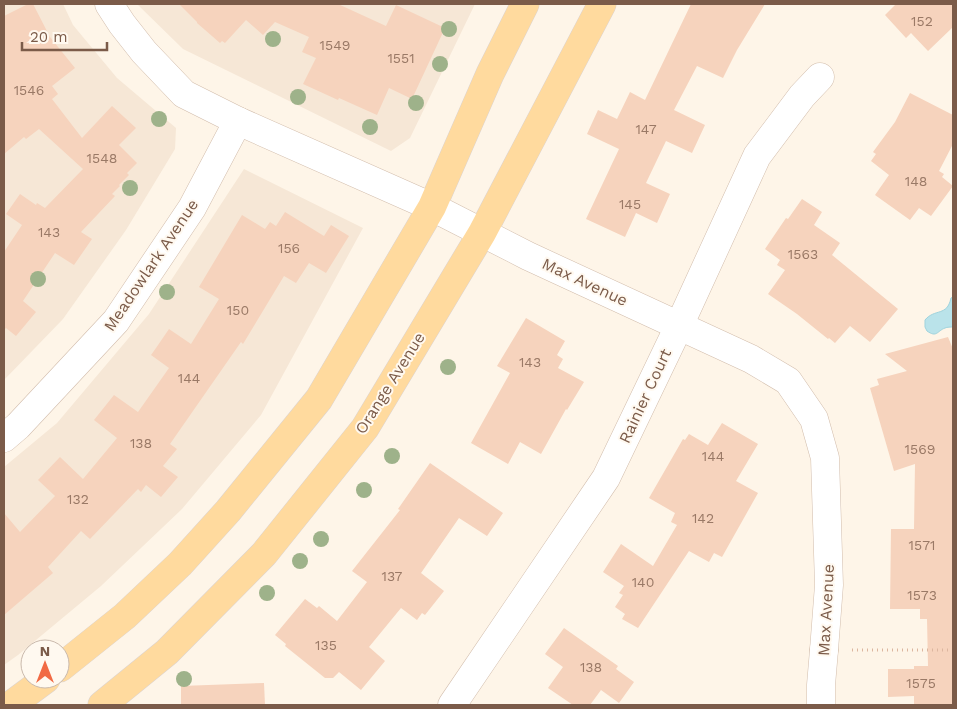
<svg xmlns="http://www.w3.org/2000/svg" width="957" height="709" font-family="'Work Sans',sans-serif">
  <rect width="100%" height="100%" fill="#fef5e8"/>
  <g fill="#f6e7d6">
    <polygon points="4,4 63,4 73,25 117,78 176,128 175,149 126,230 63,319 4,380"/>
    <polygon points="137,4 475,4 410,138 391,151 183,49"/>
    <polygon points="244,169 363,228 261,415 182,509 101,586 18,655 4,665 4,467 57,423 149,314"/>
  </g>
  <path fill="#bae3ea" stroke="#9fd3dd" d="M953 297V327C951 327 947 327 945 328 937 331 937 338 927 331L925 327V320C935 308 947 317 951 298Z"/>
  <g fill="#f6d3bd">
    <polygon points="28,4 33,4 50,37 75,68 52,86 58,94 52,99 82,138 112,106 136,128 119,145 137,163 127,173 129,175 119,185 120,186 112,194 115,196 81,232 92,239 74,265 55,253 23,301 36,312 16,336 6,328 4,330 4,252 22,225 6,214 20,194 36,205 37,203 45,208 83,169 39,129 26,139 24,137 4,154 4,16"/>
    <polygon points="179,4 338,4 386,26 396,5 445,28 412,99 389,88 377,115 339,98 338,100 303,84 316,58 302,52 309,37 275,22 263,35 246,20 225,43 222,41 220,43 197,23 197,22"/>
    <polygon points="691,4 765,4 737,50 723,78 697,66 674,110 705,125 692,153 666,141 646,183 670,194 657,223 636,213 625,237 586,219 619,149 587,134 598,110 617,119 630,92 645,100"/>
    <polygon points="896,4 953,4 953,27 928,51 911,33 906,38 885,15"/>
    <polygon points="910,93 953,115 953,144 939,171 944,174 942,177 953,186 931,216 919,208 910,220 875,195 889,175 871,161 876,154 873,152 895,122"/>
    <polygon points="802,199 822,212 814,225 840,243 832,255 898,309 870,342 850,326 835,343 829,338 828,339 797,314 768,294 785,270 777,265 780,260 765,249 786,218 788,219"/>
    <polygon points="285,212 324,236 331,225 349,236 326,273 309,263 296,283 284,276 243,344 241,342 170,444 177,449 163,466 178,477 161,497 146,485 141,492 138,489 90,539 81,531 48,567 53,573 4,615 4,513 20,532 55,496 38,480 60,457 83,479 117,438 94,420 114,395 138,412 169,368 151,355 156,348 169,329 191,344 219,299 199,287 242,215 265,229 270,222 276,226"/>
    <polygon points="526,318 565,341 557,355 563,359 558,368 584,382 567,410 566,409 541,454 520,442 508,464 471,443 510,373 497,366"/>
    <polygon points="948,337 953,349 953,705 914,705 914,696 888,697 888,669 914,669 914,666 928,666 927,619 920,619 920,609 890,609 891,529 914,529 915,464 894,471 870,388 879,385 877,379 907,371 885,354"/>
    <polygon points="722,423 758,444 736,481 758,493 722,557 714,553 709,562 689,551 638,628 622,619 625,614 615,607 623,595 619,593 624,586 603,572 621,544 653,566 677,525 671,522 675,513 649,498 683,439 685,440 689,434 708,445"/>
    <polygon points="430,463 503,513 487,536 459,518 421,573 444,591 425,615 422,613 417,620 401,608 369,647 385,661 361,690 339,672 333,678 325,678 285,646 286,644 275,635 305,599 317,608 319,606 337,621 367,582 352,571 400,510 398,509"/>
    <polygon points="564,628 618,666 616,669 634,682 619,703 601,690 590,705 573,705 548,688 563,667 545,654"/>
    <polygon points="264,683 265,705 181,705 181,686"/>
  </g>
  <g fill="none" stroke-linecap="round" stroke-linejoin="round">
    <defs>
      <g id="minor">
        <polyline points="4,438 18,426 116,321 192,208 238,121"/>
        <polyline points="452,705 606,478 679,326 757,156 802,96 820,77"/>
        <polyline points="821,705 821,685 824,650"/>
      </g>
      <polyline id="tertiary" points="109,4 122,24 144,52 184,94 238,121 432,207 528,256 751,359 788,381 814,419 825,458 829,585 824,650"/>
      <g id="primary">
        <polyline points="60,668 125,616 180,564 228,511 319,399 432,207 490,74 525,4"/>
        <polyline points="11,705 46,679"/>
        <polyline points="102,705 167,652 264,554 365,428 482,233 602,4"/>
      </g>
    </defs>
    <use href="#minor" stroke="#d2bdac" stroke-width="29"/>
    <use href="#tertiary" stroke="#d2bdac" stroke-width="29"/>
    <use href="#primary" stroke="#ddd4d0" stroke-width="29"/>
    <polyline stroke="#dcb69f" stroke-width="3" stroke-dasharray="1 4" stroke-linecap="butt" points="852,650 953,650"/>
    <use href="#minor" stroke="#fff" stroke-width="28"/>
    <use href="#tertiary" stroke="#fff" stroke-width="28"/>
    <use href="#primary" stroke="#ffda9e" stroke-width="28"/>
  </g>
  <g fill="#9eb28a">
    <circle cx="449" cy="29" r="8"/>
    <circle cx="273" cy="39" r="8"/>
    <circle cx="440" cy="64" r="8"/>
    <circle cx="298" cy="97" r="8"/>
    <circle cx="416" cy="103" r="8"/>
    <circle cx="159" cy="119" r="8"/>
    <circle cx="370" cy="127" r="8"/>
    <circle cx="130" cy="188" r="8"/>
    <circle cx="38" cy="279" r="8"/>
    <circle cx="167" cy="292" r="8"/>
    <circle cx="448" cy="367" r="8"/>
    <circle cx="392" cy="456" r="8"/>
    <circle cx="364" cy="490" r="8"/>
    <circle cx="321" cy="539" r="8"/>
    <circle cx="300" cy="561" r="8"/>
    <circle cx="267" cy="593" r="8"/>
    <circle cx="184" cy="679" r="8"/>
  </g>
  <g text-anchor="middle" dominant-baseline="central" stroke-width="4" stroke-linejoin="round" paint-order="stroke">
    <g font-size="14" fill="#9a7966">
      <text x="922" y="21">152</text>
      <text x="335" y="45">1549</text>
      <text x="401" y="58">1551</text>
      <text x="29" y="90">1546</text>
      <text x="646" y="129">147</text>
      <text x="102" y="158">1548</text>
      <text x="916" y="181">148</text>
      <text x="630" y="204">145</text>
      <text x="49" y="232">143</text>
      <text x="289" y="248">156</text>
      <text x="803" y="254">1563</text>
      <text x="238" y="310">150</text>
      <text x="530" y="362">143</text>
      <text x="189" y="378">144</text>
      <text x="141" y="443">138</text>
      <text x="920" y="449">1569</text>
      <text x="713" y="456">144</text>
      <text x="78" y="499">132</text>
      <text x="703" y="518">142</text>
      <text x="922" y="545">1571</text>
      <text x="392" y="576">137</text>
      <text x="643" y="582">140</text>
      <text x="922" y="595">1573</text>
      <text x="326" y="645">135</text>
      <text x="591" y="667">138</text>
      <text x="921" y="683">1575</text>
    </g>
    <g font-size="16" fill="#7b5b49" stroke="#fff9f0">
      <text transform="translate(151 265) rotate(-56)">Meadowlark Avenue</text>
      <text transform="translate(585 282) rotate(25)">Max Avenue</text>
      <text transform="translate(390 383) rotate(-58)">Orange Avenue</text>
      <text transform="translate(645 396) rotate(-65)">Rainier Court</text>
      <text transform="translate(826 610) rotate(-87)">Max Avenue</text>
    </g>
  </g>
  <rect width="957" height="709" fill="none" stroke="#7b5b49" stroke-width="10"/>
  <g transform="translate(45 664)"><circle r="24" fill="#fff9f0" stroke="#cabaad"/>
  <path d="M0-4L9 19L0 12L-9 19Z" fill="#f16a44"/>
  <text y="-8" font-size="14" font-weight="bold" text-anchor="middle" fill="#7b5b49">N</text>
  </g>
  <path d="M22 42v8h85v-8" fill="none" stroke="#7b5b49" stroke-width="2.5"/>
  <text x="30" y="42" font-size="15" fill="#7b5b49" stroke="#fff9f0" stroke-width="4" paint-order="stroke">20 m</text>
</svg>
